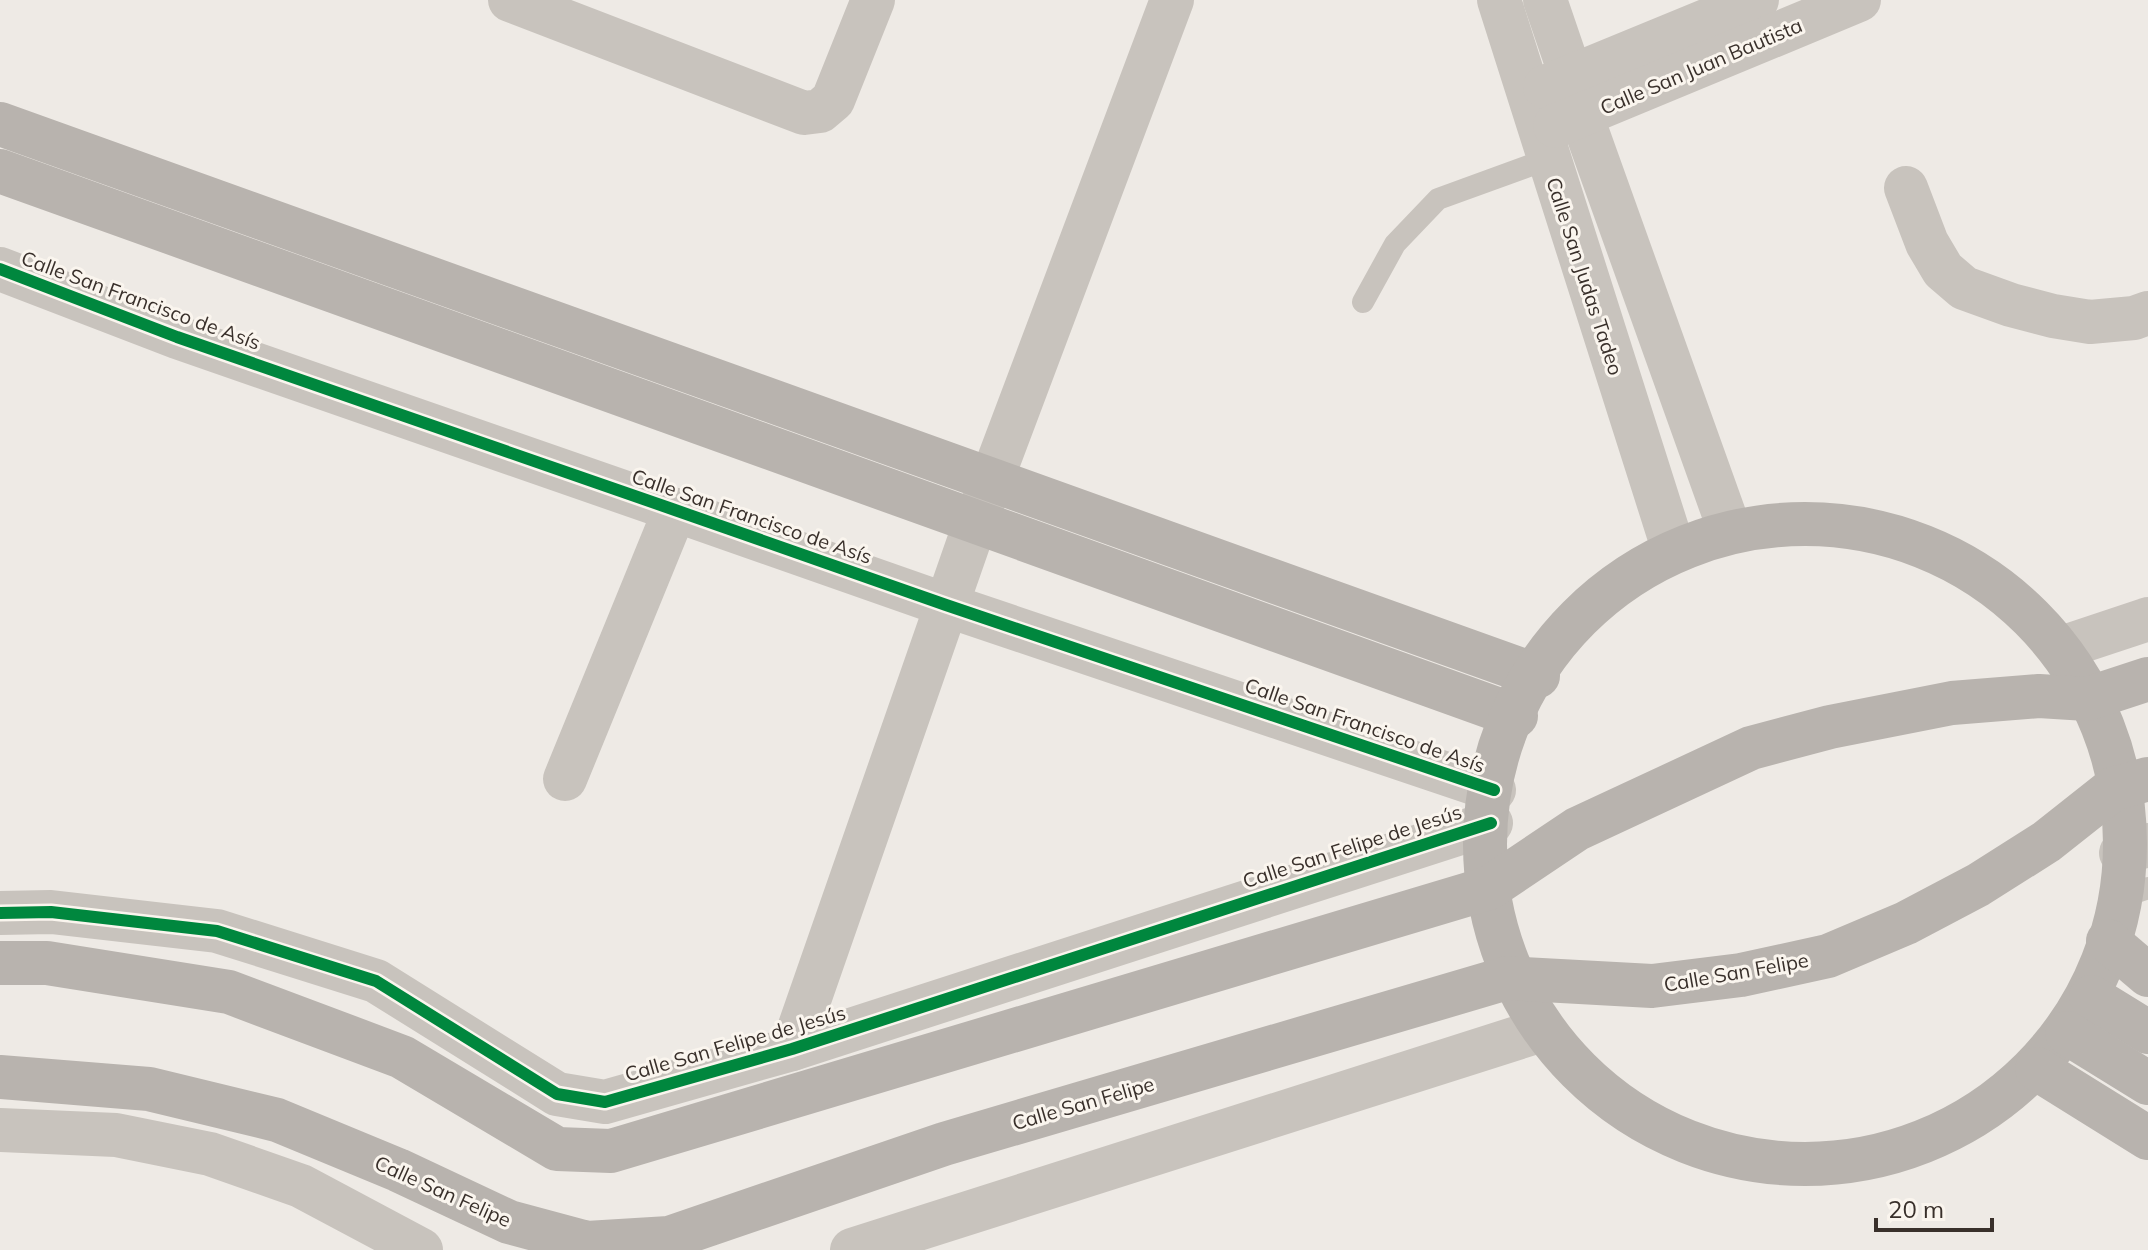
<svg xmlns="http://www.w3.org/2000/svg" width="2148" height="1250" font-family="Mulish,sans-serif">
  <rect width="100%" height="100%" fill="#eeeae5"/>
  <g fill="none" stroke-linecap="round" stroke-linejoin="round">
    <g stroke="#c8c3bd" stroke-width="22">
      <polyline points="1363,302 1395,244 1438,199 1548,159"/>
      <polyline points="2119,898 2148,888"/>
    </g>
    <g stroke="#c8c3bd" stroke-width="44">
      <polyline points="510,0 804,113 820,111 833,100 873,0"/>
      <polyline points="1499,0 1674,551"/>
      <polyline points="1545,0 1571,76 1581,115 1730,531"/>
      <polyline points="1545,87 1757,0"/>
      <polyline points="1555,126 1859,0"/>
      <polyline points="1906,188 1927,243 1943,270 1964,288 2011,305 2053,316 2090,322 2134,318 2148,313"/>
      <polyline points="0,269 177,337 675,510 946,605 1494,790"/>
      <polyline points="2061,648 2148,619"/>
      <polyline points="565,779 675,510"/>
      <polyline points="2121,853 2148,845"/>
      <polyline points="0,913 51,912 217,931 376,981 557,1094 605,1102 792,1049 1491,823"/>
      <polyline points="792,1049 976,521 1172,0"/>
      <polyline points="0,1130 116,1135 210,1154 301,1186 421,1250"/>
      <polyline points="852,1250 1542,1030"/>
    </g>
    <g stroke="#b8b3ae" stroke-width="44">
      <polyline points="0,124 1538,676"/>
      <polyline points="0,171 1516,716"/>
      <circle cx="1805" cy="844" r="320"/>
      <polyline points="2108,941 2148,975"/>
      <polyline points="0,963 47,963 229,992 402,1057 557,1149 611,1151 1489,888 1577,829 1751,748 1830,727 1952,703 2039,696 2087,699 2148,679"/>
      <polyline points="2091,997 2148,1032"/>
      <polyline points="2067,1033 2148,1083"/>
      <polyline points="2037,1069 2148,1138"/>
      <polyline points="0,1077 149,1089 277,1120 398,1170 509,1222 587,1243 669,1238 944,1144 1507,978 1652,986 1741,975 1828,956 1906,923 1978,885 2046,842 2113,789 2148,779"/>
    </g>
    <defs>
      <g id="cycleway">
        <polyline points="0,269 177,337 675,510 946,605 1494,790"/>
        <polyline points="0,913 51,912 217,931 376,981 557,1094 605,1102 792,1049 1491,823"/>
      </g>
    </defs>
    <use href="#cycleway" stroke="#faf5ee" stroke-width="17"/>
    <use href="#cycleway" stroke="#00873e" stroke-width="12"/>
  </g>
  <g text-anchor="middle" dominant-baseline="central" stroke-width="6" stroke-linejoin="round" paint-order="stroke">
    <g font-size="20" fill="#39302b" stroke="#faf5ee">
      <text transform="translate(1701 66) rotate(-23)">Calle San Juan Bautista</text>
      <text transform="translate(1585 276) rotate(72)">Calle San Judas Tadeo</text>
      <text transform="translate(141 300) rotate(20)">Calle San Francisco de Asís</text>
      <text transform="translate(752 516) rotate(19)">Calle San Francisco de Asís</text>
      <text transform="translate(1365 725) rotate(19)">Calle San Francisco de Asís</text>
      <text transform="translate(1352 846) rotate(-18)">Calle San Felipe de Jesús</text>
      <text transform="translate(1736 972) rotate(-10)">Calle San Felipe</text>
      <text transform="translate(735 1043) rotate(-16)">Calle San Felipe de Jesús</text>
      <text transform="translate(1083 1103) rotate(-16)">Calle San Felipe</text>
      <text transform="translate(443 1191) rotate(24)">Calle San Felipe</text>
    </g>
  </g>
  <path d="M1876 1218v12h116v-12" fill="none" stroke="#39302b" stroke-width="4"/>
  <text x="1888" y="1218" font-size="24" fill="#39302b" stroke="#faf5ee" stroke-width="6" paint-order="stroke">20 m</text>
</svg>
